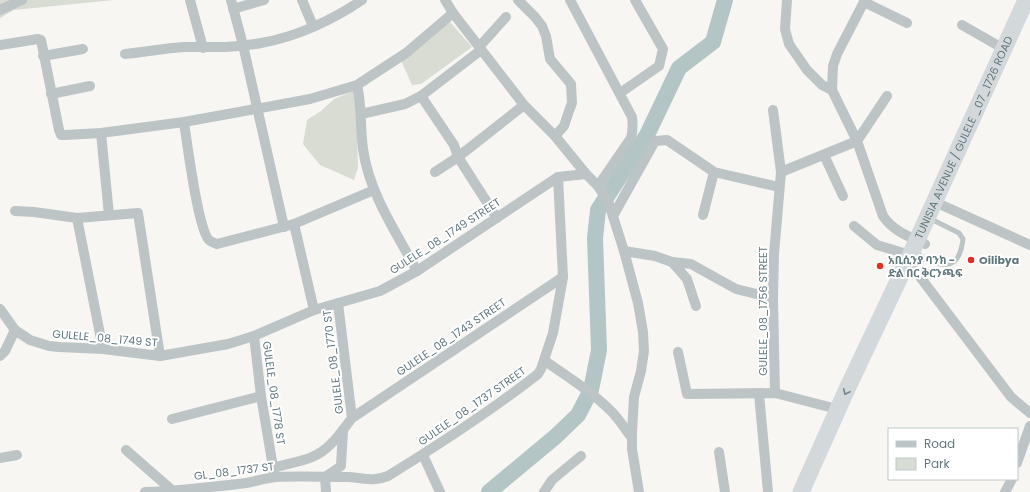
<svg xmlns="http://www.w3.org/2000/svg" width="1030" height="492" font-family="Poppins,'Noto Sans Ethiopic',sans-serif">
  <rect width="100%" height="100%" fill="#f7f6f3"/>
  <g fill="#d8dcd3">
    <polygon points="0,0 114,0 14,10 0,18"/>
    <polygon points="450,22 472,47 421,84 412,85 400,58"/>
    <polygon points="353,91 356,93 358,168 354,180 320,165 303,144 307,120 321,111 334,99"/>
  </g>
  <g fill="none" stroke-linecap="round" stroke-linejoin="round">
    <polyline stroke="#b3c5c5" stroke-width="16" points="489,492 555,437 578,415 591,390 599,350 595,238 598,210 647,135 679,68 713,42 725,0"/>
    <path stroke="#bdc4c6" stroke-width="5" d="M920 258C945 266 959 272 963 239L959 233 931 219"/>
    <g stroke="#bdc4c6" stroke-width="10">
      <polyline points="190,0 203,48"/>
      <polyline points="231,0 243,45 284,227"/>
      <polyline points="302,0 313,26"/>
      <polyline points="445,0 453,13 524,105 555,136 586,174 598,186 609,204 624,251 638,303 643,332 644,351 641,371 634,397 632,433 632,449 639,492"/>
      <polyline points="518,0 535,17 542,26 546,36 550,59 571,84 572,103 569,111 564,126 555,136"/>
      <path d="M570 0 632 117C633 125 633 131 631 138L598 186"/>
      <path d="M787 0 785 29 789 44 807 70 822 85 832 90 857 141 883 216C893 231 910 237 925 244"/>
      <polyline points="864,2 907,23"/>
      <polyline points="233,9 264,0"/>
      <polyline points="0,10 22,0"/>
      <polyline points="962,25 1004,49"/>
      <polyline points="0,45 38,39 41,40 59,130 61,135 65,135 101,133 184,122 310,99 357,85 406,53 453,13"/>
      <polyline points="479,47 506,17"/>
      <path d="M125 54C145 52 165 48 185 47 211 47 236 48 261 43 296 37 333 20 362 0"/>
      <polyline points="43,56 83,49"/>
      <path d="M357 85C362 106 360 127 363 149 369 193 396 232 417 271"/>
      <polyline points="832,90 833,66 837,54 865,0"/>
      <polyline points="620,93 659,66 663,49 635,0"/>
      <polyline points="51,94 90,86"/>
      <polyline points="421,96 454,145 458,157 435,172"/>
      <polyline points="773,110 781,172 774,254 773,298 775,393"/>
      <polyline points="361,114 405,104 421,96 481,50"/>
      <path d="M184 122C187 142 198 229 209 240 211 242 215 243 217 244L294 224 374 190"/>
      <polyline points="101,133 109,215"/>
      <polyline points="857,141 887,96"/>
      <polyline points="824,155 843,196"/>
      <polyline points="781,172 857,141"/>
      <polyline points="935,202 1030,245"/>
      <polyline points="15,211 34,212 77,218 138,213 160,356"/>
      <polyline points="703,215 714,172"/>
      <polyline points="613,216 655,141 667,140 714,172 779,187"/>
      <polyline points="77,218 103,349"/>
      <polyline points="497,218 458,157 524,105"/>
      <polyline points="294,224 314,310"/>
      <polyline points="854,226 877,245 920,258"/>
      <polyline points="624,251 655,256 672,262 691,264 736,289 773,298"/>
      <polyline points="908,260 914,269 1011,397 1030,413"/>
      <polyline points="672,262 687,279 696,306"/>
      <polyline points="338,303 352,418"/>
      <polyline points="0,309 15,330"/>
      <polyline points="254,336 261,396 274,473"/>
      <polyline points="678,352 687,394 775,393 837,409"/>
      <polyline points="0,356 5,351 15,330 30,340 49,346 59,347 103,349 160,356 228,344 254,336 314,310 380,291 417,271 558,177 586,174"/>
      <path d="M545 361C567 376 592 392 611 411 619 419 625 429 632 438"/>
      <polyline points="759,394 768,492"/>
      <polyline points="172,419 261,396"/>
      <polyline points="126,450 173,491"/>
      <polyline points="719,452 725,492"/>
      <polyline points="423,455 440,492"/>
      <polyline points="0,458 17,455"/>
      <polyline points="1017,463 1030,426"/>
      <path d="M273 468C286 464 300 462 312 457 330 450 341 432 352 418L563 277"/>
      <polyline points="325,477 341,466 343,430"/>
      <polyline points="325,477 326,492"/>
      <path d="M145 492C179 491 212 487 246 483 256 481 266 478 276 477 300 476 325 477 349 477 365 478 373 482 388 476 440 444 491 411 538 374L541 369 553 333 563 277 558 177"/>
      <polyline points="544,492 552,480 581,456"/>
      <polyline points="1005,492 1012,479"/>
    </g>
    <path stroke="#d3d9db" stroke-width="17" id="s1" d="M801 492 847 389 908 260 1026 0"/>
  </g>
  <defs><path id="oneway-chevron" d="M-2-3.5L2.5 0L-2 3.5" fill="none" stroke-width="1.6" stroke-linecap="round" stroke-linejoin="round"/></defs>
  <use stroke="#73878d" href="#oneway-chevron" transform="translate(846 392) rotate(115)"/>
  <g fill="#e32d27" stroke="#fff" stroke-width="1.5">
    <circle cx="971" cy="260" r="4"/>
    <circle cx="880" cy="266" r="4"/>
  </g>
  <g text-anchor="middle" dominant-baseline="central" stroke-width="4" stroke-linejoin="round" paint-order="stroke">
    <g font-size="11" fill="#62787f" stroke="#fff">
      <text stroke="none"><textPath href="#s1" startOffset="390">TUNISIA AVENUE / GULELE _07_1726 ROAD</textPath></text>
      <text transform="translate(445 236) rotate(-33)">GULELE_08_1749 STREET</text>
      <text transform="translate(763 311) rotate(-90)">GULELE_08_1756 STREET</text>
      <text transform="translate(451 337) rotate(-34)">GULELE_08_1743 STREET</text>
      <text transform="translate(105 338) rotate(5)">GULELE_08_1749 ST</text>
      <text transform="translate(333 362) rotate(-97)">GULELE_08_1770 ST</text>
      <text transform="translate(274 393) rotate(82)">GULELE_08_1778 ST</text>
      <text transform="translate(472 406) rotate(-35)">GULELE_08_1737 STREET</text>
      <text transform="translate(234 471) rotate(-7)">GL_08_1737 ST</text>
    </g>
    <g font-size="11" font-weight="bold" fill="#62787f" stroke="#fff" text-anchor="start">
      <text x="888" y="260">አቢሲንያ ባንክ -<tspan x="888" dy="13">ድል በር ቅርንጫፍ</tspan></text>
      <text x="979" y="260">Oilibya</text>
    </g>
  </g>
  <rect x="888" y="428" width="130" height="52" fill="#ffffff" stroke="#c0c9cc"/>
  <rect x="896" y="441" width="20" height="6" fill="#bdc4c6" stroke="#c0c9cc"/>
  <text x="924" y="448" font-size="12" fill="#62787f">Road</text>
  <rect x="896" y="458" width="20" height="12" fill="#d8dcd3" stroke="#c0c9cc"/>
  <text x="924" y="468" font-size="12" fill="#62787f">Park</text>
</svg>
